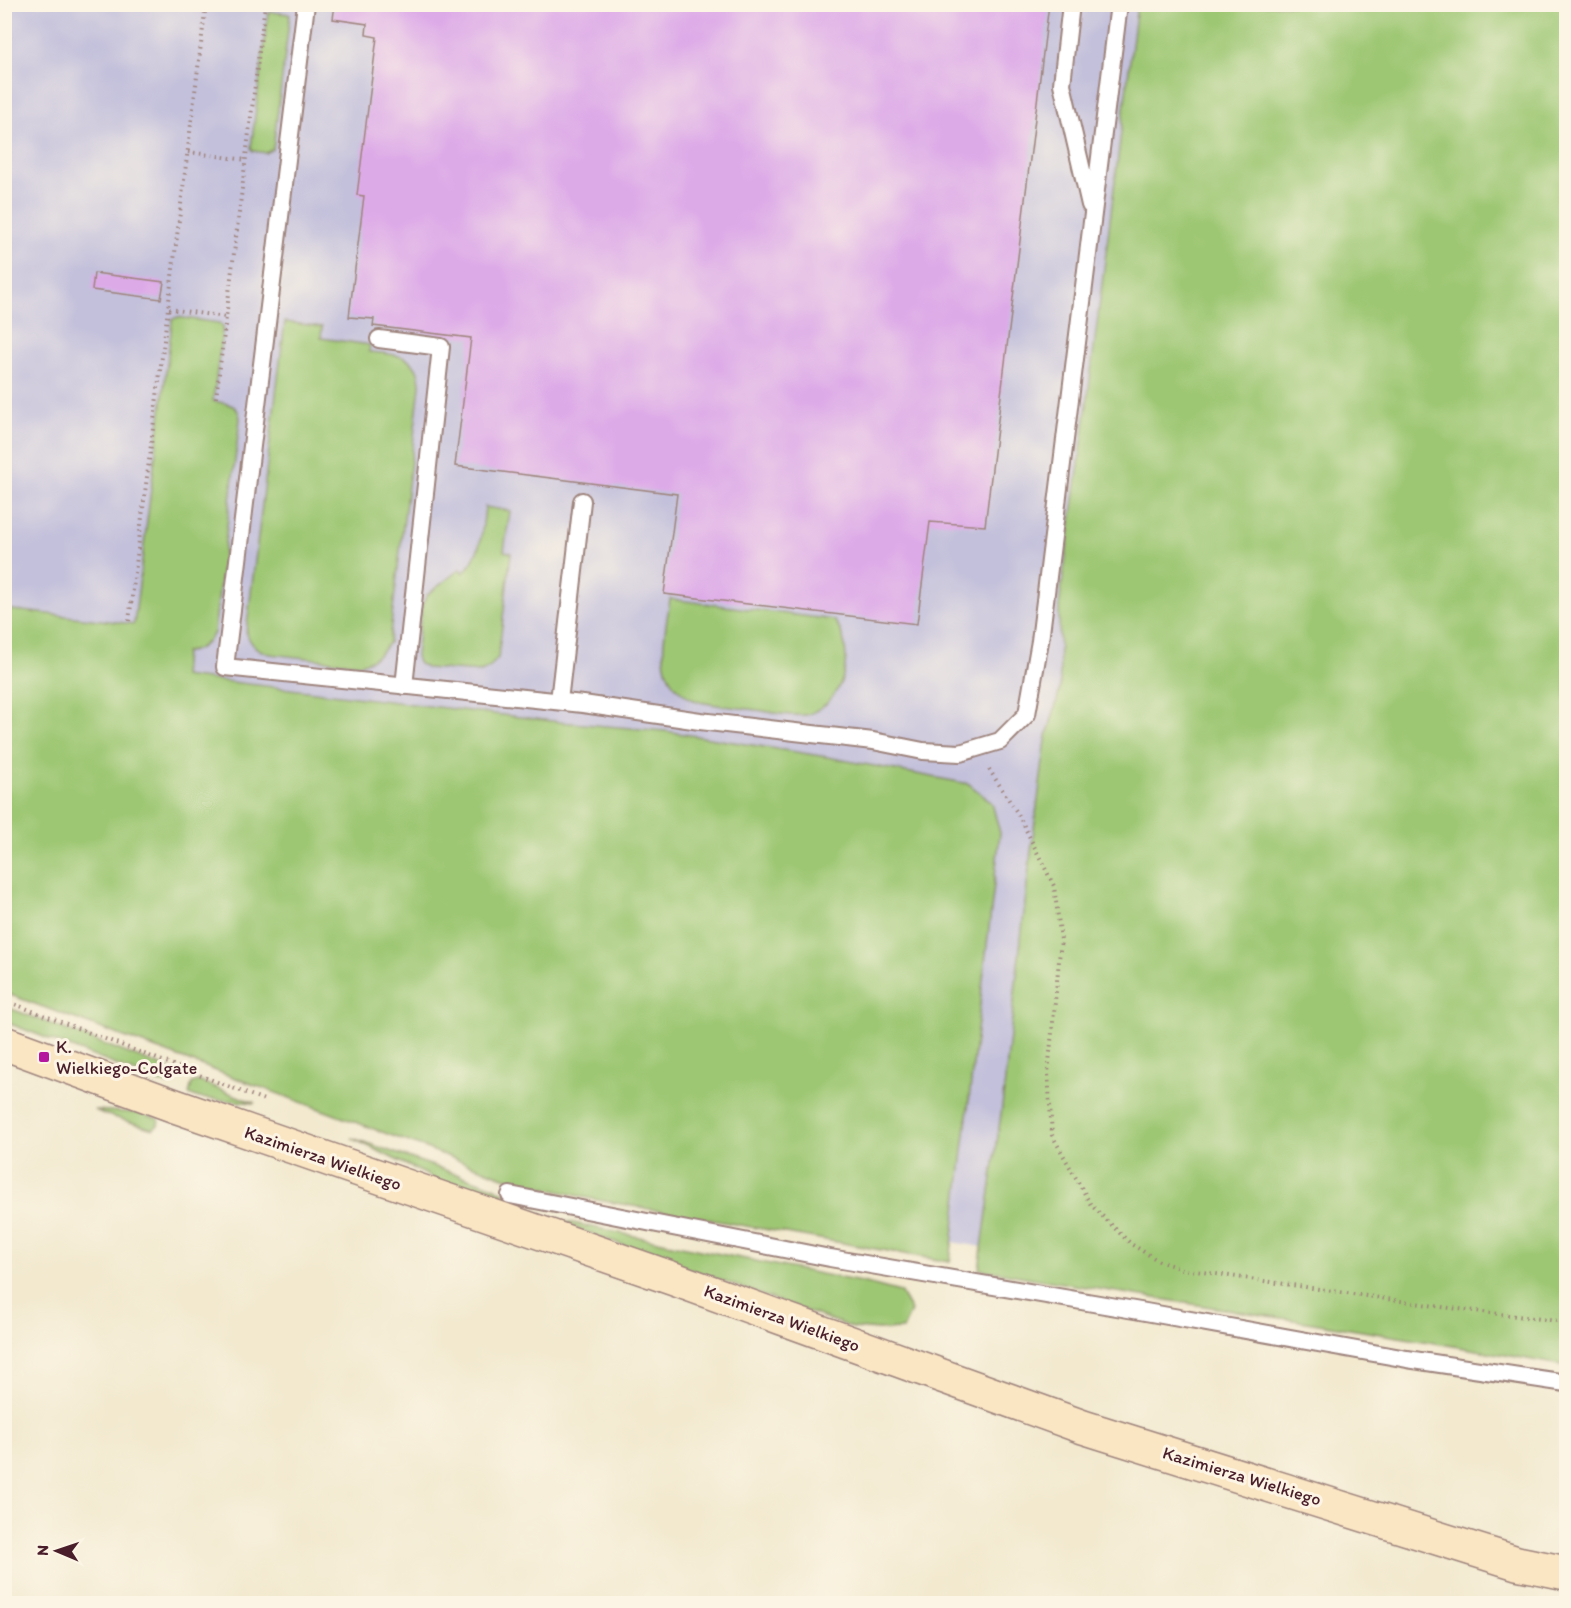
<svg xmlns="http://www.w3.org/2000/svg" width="1571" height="1608" font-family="Itim,sans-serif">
  <rect width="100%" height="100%" fill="#fcf5e5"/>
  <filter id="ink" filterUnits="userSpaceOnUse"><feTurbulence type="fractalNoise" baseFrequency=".0167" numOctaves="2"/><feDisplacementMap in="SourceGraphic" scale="12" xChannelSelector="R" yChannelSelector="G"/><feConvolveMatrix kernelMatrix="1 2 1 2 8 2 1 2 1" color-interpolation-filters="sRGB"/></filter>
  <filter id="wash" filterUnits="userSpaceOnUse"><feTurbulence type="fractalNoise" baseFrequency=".008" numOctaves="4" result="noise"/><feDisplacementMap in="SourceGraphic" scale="24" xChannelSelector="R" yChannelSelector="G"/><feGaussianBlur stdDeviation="1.35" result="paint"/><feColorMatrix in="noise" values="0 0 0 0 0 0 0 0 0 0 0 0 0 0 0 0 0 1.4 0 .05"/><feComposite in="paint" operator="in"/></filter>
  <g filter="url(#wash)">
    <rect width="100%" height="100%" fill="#f2e9cf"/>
    <polygon fill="#c3c0db" points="4,5 1566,5 1261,1292 884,1231 5,919"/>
    <g fill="#9ec773" stroke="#74734f" stroke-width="1.5">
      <path d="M1137 5H1566V1366C1371 1330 1175 1303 979 1269L1002 1107 1030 859 1046 740 1060 689 1059 606 1083 436Z"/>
      <polygon points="271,12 290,14 273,149 266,153 253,151 251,148 268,14"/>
      <path d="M177 317 219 323 223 326 213 401C226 404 239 403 240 419L214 633C207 644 198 652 185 652L183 676 560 722 665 731 827 757 969 784 992 803 1000 833 950 1262 587 1198 512 1180 5 993V609L134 624 171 332 172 320Z"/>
      <path d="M285 322 322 327 321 338 370 345 369 352C394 354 420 354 420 386L389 642C381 654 374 660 360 664L270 654C257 650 252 646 246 633Z"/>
      <path d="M485 507 510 511 504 551 511 553 498 658 489 668 481 672 426 668 418 663 416 656 422 605 427 595 460 569 463 573C482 555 482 531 485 507Z"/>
      <path d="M670 599 834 620C853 645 848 683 826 704 820 708 813 714 806 715 790 717 772 712 756 710 736 707 715 706 696 701 686 697 674 687 669 677 658 654 667 623 670 599Z"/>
      <polygon points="4,1006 174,1071 176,1073 172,1083 167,1085 5,1022"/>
      <polygon points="197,1081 204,1083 255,1103 199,1098 189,1094 192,1083"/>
      <polygon points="95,1110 139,1113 159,1119 158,1125 153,1129 104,1114"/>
      <polygon points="352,1138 494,1187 504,1193 504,1200 541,1214 539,1218 439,1181"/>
      <polygon points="545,1217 700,1250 866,1283 900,1292 911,1311 903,1329 878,1330 853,1328"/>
    </g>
    <g id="blocks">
      <g fill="#ddaae8">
        <polygon points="335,4 1049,4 985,526 930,522 917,624 664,594 677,494 455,466 471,338 373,326 374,319 349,317 364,196 357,195 377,37 366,35 367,24 333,19"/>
        <polygon points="94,273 164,282 161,299 92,290"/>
      </g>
    </g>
  </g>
  <g filter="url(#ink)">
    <use href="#blocks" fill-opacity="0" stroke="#9e847d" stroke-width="1.5"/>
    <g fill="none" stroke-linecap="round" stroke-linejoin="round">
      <defs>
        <g id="lane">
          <polyline points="306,4 225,667 583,704 700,721 873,741 923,751 960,753 1000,741 1027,714 1040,641 1119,4"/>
          <polyline points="1071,4 1062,84 1090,205"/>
          <polyline points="379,339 441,347 404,686"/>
          <polyline points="559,701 582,501"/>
          <polyline points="510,1195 830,1258 1140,1311 1407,1359 1566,1383"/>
        </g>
        <polyline id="secondary" points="4,1043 175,1106 674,1279 1083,1427 1517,1563 1566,1573"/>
      </defs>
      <use href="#lane" stroke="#9e847d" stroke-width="20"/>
      <use href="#secondary" stroke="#9e847d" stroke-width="36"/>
      <g stroke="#9e847d" stroke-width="4" stroke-dasharray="1.5 4.5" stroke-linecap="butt">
        <polyline points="188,152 246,160"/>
        <polyline points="169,309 226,317"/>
        <polyline points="216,398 265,4"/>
        <polyline points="129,621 206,4"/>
        <polyline points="989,769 1018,814 1054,886 1061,940 1048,1073 1052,1135 1091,1205 1131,1244 1159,1261 1182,1269 1442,1307 1566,1322"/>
        <polyline points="4,1000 264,1100"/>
      </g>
      <use href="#lane" stroke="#fff" stroke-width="16"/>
      <use href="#secondary" stroke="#fbe6c4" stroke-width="33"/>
    </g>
  </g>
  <rect fill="#b5179e" stroke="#fcf5e5" stroke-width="2" x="38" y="1051" width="12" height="12" rx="3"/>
  <g text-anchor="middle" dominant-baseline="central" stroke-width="6" stroke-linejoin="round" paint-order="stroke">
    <g font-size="18" fill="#4a1f2b" stroke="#fcf5e5" text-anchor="start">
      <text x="56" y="1047">K.<tspan x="56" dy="21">Wielkiego-Colgate</tspan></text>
    </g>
    <g font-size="18" fill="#4a1f2b" stroke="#fcf5e5">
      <text transform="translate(323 1158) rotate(19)">Kazimierza Wielkiego</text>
      <text transform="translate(782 1318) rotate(20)">Kazimierza Wielkiego</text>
      <text transform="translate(1242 1476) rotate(17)">Kazimierza Wielkiego</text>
    </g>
  </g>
  <rect width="1571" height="1608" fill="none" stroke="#fcf5e5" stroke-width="24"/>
  <g transform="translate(57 1551) rotate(272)" stroke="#fcf5e5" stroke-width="4.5" paint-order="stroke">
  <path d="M0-4.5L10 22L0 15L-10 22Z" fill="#4a1f2b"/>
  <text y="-9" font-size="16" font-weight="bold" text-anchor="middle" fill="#4a1f2b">N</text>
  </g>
</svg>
